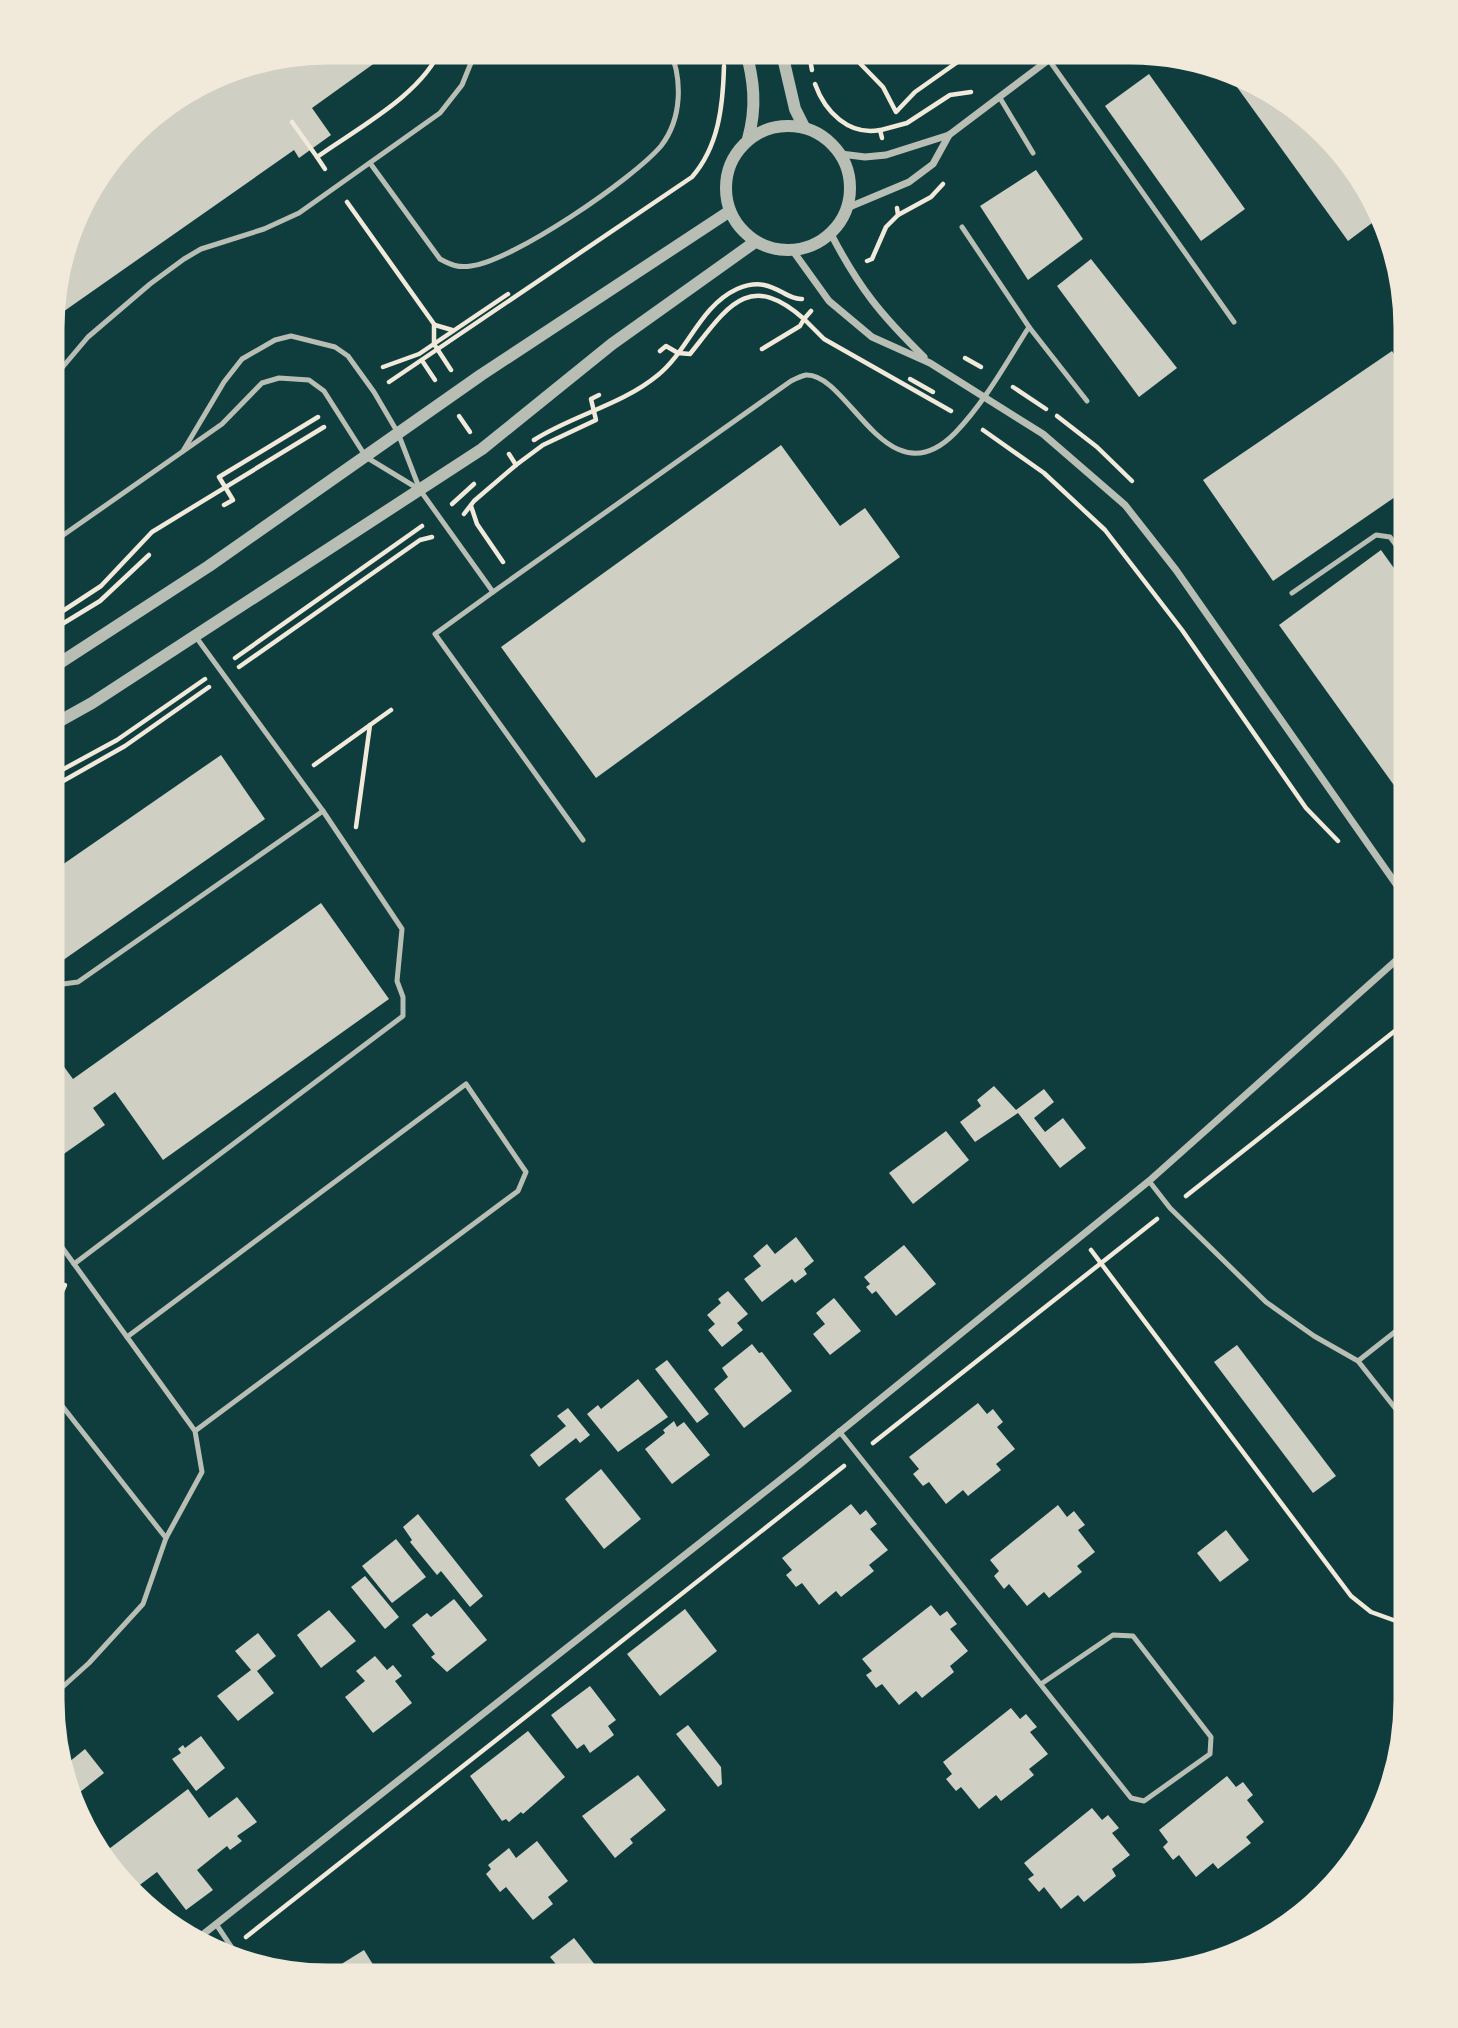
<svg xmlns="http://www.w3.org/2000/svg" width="1458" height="2028" font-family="'Varela Round',sans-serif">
  <rect width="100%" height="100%" fill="#0f3d3e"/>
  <g fill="#cfcfc3">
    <polygon points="327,47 397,47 312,108 331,135 299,158 294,150 50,321 50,290 85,188 143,116 237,62"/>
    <polygon points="1149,74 1245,209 1201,241 1105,106"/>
    <polygon points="1251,76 1301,105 1382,204 1384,214 1348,241 1237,87"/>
    <polygon points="1036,170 1083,239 1028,280 980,206"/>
    <polygon points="1091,259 1177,368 1139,397 1057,286"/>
    <polygon points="1392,351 1411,378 1411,486 1273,581 1203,480"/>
    <polygon points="781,445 840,526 865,508 900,557 596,778 501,647"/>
    <polygon points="1381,550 1411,592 1411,809 1279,625"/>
    <polygon points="221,755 265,819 49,970 49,874"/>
    <polygon points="321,903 389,999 163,1160 115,1092 93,1108 105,1125 48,1165 48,1045 73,1079"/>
    <polygon points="994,1086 1016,1110 1044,1089 1054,1102 1034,1118 1045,1132 1063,1118 1086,1148 1060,1168 1018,1113 975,1142 960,1122 981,1106 977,1100"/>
    <polygon points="946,1131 969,1160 913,1204 889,1173"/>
    <polygon points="796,1237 814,1261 804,1269 807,1274 795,1283 792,1279 762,1302 744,1279 761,1266 753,1256 767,1244 775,1254"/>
    <polygon points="904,1245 936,1284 896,1316 876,1291 872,1294 866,1287 870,1284 864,1277"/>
    <polygon points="728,1291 748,1314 737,1323 743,1330 722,1347 708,1330 715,1324 707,1315 721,1303 718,1299"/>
    <polygon points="834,1298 861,1331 830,1355 813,1334 825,1324 816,1313"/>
    <polygon points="752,1344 759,1353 762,1352 792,1391 744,1428 714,1389 728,1377 722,1368"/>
    <polygon points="1237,1345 1336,1476 1313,1493 1214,1362"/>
    <polygon points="667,1360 709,1414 697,1423 655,1369"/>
    <polygon points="638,1379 668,1417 618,1452 587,1414 598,1405 601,1409"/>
    <polygon points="978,1403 987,1414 993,1409 1003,1422 997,1427 1015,1449 996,1464 1001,1470 968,1496 963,1490 946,1504 929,1482 923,1486 913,1474 919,1469 909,1457"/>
    <polygon points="568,1408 590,1435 580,1443 576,1438 539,1467 530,1455 566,1426 557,1416"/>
    <polygon points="674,1421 677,1427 684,1422 710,1455 672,1484 645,1449 665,1433 663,1430"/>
    <polygon points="601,1469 641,1519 604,1549 565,1499"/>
    <polygon points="851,1504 860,1515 866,1510 877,1524 870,1529 888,1550 869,1565 874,1571 841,1597 836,1591 819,1605 802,1583 796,1587 786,1575 792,1570 782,1558"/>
    <polygon points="1058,1505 1067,1517 1074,1511 1085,1525 1078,1530 1095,1552 1077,1566 1082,1572 1049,1598 1044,1592 1027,1606 1009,1584 1004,1589 994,1576 999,1571 990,1560"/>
    <polygon points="418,1514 483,1596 470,1607 441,1571 437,1575 410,1542 412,1540 403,1527"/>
    <polygon points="1226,1530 1249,1560 1220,1582 1197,1553"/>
    <polygon points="396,1539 426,1577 392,1603 362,1566"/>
    <polygon points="365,1576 399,1617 385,1629 351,1587"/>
    <polygon points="454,1599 487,1640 447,1672 431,1657 435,1654 412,1625 427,1613 431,1617"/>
    <polygon points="931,1605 940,1616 947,1611 957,1624 950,1629 968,1651 950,1666 954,1672 922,1698 916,1691 899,1705 882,1684 876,1688 866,1675 872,1671 862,1659"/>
    <polygon points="685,1609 717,1651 660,1696 627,1654"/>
    <polygon points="329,1610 356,1641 321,1668 297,1635"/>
    <polygon points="258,1633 276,1656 257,1671 274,1693 238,1721 217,1696 251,1670 235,1651"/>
    <polygon points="375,1656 387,1670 393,1665 402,1676 395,1681 412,1703 373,1733 345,1697 365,1681 356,1671"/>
    <polygon points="590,1686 616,1720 608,1726 614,1735 590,1753 584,1744 577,1749 551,1715"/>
    <polygon points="1011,1708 1020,1719 1026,1714 1037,1727 1030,1732 1048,1754 1029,1769 1034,1775 1001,1801 996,1795 979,1809 961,1787 956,1791 946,1779 952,1774 943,1762"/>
    <polygon points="688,1725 721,1767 722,1784 718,1787 676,1734"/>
    <polygon points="528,1731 565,1777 523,1814 521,1812 509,1822 506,1819 502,1821 470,1776"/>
    <polygon points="201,1736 225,1768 196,1791 172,1759 181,1753 178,1749 183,1745 185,1748"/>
    <polygon points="85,1749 104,1773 70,1800 63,1767"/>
    <polygon points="638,1775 666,1810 630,1839 633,1843 615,1858 582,1816"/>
    <polygon points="1227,1776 1236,1787 1243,1782 1253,1795 1247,1800 1264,1822 1246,1837 1251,1843 1218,1869 1213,1863 1196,1877 1179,1855 1173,1860 1163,1847 1168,1842 1159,1830"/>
    <polygon points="188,1789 209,1818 237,1797 257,1822 237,1836 242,1841 230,1850 227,1846 197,1870 213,1890 186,1910 157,1872 137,1887 145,1897 139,1901 101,1855"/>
    <polygon points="1092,1808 1102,1820 1108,1815 1119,1828 1112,1833 1130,1855 1112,1869 1116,1876 1084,1902 1078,1895 1061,1909 1044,1887 1039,1892 1028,1879 1034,1875 1024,1863"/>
    <polygon points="537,1841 568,1881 548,1897 553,1904 533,1920 506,1887 500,1892 486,1874 491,1869 488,1865 509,1848 516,1858"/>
    <polygon points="574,1938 606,1979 573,1979 567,1972 564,1974 550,1957"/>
    <polygon points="364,1950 382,1979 319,1978"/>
  </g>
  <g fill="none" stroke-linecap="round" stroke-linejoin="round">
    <g stroke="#f1e9da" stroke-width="4.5">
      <polyline points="808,49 812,70"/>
      <polyline points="817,49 819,61"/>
      <polyline points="846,49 883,87 896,112 915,92 976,49"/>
      <path d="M815 84C825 112 849 136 880 130L882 138"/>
      <polyline points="292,122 317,157"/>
      <polyline points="881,130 907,123 950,95 971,92"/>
      <path d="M325 169 317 157C356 129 423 94 441 48"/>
      <polyline points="347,202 434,324 434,344 451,370"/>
      <polyline points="898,215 931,197 943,184"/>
      <polyline points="867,261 872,259 886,227 898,215 897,208"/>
      <polyline points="435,325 452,330"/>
      <polyline points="762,349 800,326 804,319 824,339 951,411"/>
      <path d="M660 351 666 346 678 353 690 354C726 309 748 269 804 319L811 311"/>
      <polyline points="965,358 981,367"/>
      <polyline points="423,362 435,380"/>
      <polyline points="383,367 419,354 508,294"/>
      <polyline points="910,379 933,392"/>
      <path d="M389 382 692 177C719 146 723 105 724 66"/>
      <polyline points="1013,387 1046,409"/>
      <polyline points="459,416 470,432"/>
      <polyline points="1057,416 1097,447 1132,481"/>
      <polyline points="983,430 1044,473 1105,530 1182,630 1306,808 1338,841"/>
      <path d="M534 440C573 415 622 405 658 375 688 351 700 306 737 289 772 274 783 300 802 299"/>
      <polyline points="516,465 543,445 596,420 591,399 599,395"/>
      <polyline points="452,504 474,484"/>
      <polyline points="224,505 233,500 219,477 318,417"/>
      <polyline points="471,506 477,524 503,562"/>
      <polyline points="464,514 474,501 516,465 509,454"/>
      <polyline points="49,620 101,586 152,532 324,427"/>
      <polyline points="49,632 100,601 149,555"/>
      <polyline points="235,658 422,526"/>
      <polyline points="239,667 420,540 432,537"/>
      <polyline points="314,765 391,710"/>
      <polyline points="49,777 117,740 205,679"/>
      <polyline points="49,789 125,746 209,687"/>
      <polyline points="356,827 370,725"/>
      <polyline points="49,852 59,867"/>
      <polyline points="1186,1196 1410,1019"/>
      <polyline points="1091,1250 1351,1596 1371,1612 1410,1626"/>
      <polyline points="48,1322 65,1285"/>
      <polyline points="873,1443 1157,1219"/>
      <polyline points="246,1937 844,1466"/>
    </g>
    <g stroke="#b8beb3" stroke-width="5">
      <polyline points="1049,60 1234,322"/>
      <polyline points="1000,98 1033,153"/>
      <path d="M370 163 440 259C451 265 458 268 471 266 513 261 633 179 661 146 682 119 683 79 669 48"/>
      <polyline points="1029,327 1087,401"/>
      <polyline points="50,382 88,337 150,284 184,259 201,249 264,229 299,213 440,113 462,85 477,48"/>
      <polyline points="183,451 224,382 242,359 275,340 291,336 335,347 348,356 374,392 398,433 420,490 493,592 435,634 583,840"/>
      <polyline points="49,545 222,424 262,383 279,378 309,380 324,391 366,457 417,488"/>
      <path d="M493 592 791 381C795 379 801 376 806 375 849 373 887 502 955 433 985 402 1006 363 1029 327L962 227"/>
      <polyline points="1292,593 1376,535 1390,537 1411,565"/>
      <polyline points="48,986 78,982 323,811 196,637"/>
      <polyline points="1149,1181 1170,1208 1266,1302 1314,1336 1358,1361 1410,1427"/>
      <polyline points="48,1228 127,1337"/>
      <polyline points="74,1264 403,1016 403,997 397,981 402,929 323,811"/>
      <polyline points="1358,1361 1410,1320"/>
      <polyline points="839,1431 1131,1798 1144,1801 1210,1754 1211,1737 1133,1636 1113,1635 1041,1684"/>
      <polyline points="166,1538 202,1472 195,1431 518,1191 526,1172 466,1084 127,1337 195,1431"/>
      <polyline points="47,1701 89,1663 143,1604 166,1538 48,1388"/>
      <polyline points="216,1924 244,1966"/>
    </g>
    <g stroke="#b8beb3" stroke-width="7">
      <polyline points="841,154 865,157 886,155 949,135 1063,49"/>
      <polyline points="847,208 909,182 933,164 949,135"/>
      <path d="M831 234C859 288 881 315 924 357"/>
      <polyline points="793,251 829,301 872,337 930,363 1043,434 1125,505 1176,570 1410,904"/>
      <polyline points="192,1943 799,1465 1149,1181 1410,948"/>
    </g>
    <g stroke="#b8beb3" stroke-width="12">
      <path d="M745 48C754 80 757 107 748 139"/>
      <polyline points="781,49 795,109 804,127"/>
      <circle cx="788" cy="188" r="62"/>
      <polyline points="49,670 209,566 481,375 730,211"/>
      <polyline points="49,727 92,703 482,449 612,344 755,242"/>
    </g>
  </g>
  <path d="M0 0H1458V2028H0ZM328 60H1130A268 268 0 0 1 1398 328V1700A268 268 0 0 1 1130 1968H328A268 268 0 0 1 60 1700V328A268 268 0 0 1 328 60Z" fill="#f1e9da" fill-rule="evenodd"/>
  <path fill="none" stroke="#f1e9da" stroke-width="9" d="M328 60H1130A268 268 0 0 1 1398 328V1700A268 268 0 0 1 1130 1968H328A268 268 0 0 1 60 1700V328A268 268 0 0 1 328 60Z"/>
</svg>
